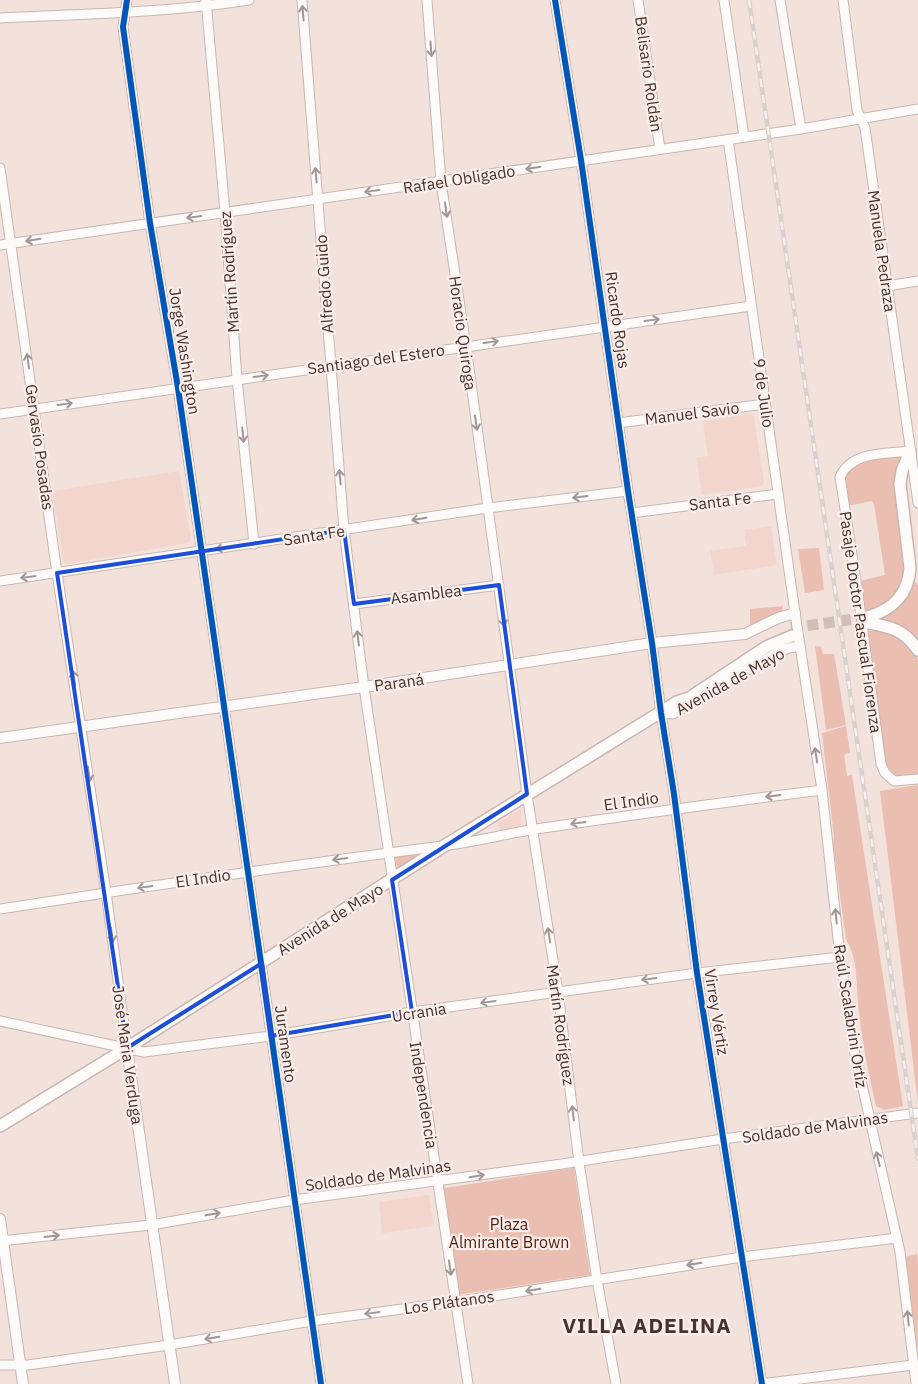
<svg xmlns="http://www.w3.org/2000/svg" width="918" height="1384" font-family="'IBM Plex Sans',sans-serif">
  <rect width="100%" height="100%" fill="#f3e1db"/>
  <g fill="#f2d6ce">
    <polygon points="750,414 754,417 764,483 761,486 702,495 696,458 708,456 703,421"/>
    <polygon points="179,471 191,540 187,543 68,564 64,562 52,491"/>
    <polygon points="771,526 777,565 714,575 710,551 746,546 744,530"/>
    <polygon points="521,809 521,827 500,832 498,823"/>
    <polygon points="429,1195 434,1226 382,1233 379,1202"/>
  </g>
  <g fill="#eabeb1">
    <path d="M902 456C903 482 911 572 899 590 891 603 879 607 866 613L860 581 885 575 874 504 872 501 847 506C846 497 843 486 844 477 848 459 887 458 902 456Z"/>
    <polygon points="819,548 824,590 805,593 798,549"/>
    <path d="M914 581 918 585V640C905 626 889 621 871 621L907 595Z"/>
    <polygon points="783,606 782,611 774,616 750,625 750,609"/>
    <path d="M868 631C873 631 879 630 885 631 899 632 914 647 918 660V775C901 778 894 779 885 762Z"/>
    <polygon points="815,646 821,647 823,654 834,654 846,725 826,730"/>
    <path d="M846 726 850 752 844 755 847 776 852 775 903 1106 884 1110 876 1106C869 1075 862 1043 859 1011 856 990 859 958 846 940L833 843 834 837 822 733Z"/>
    <polygon points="918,785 918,1103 880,791"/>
    <polygon points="415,853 417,858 397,870 395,856"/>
    <polygon points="574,1168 590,1275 456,1295 439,1189"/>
    <polygon points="917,1254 918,1263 918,1352 905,1257"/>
  </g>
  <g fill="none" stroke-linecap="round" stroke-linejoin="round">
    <polyline stroke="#d1beb8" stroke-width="11" stroke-dasharray="11 5.5" stroke-linecap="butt" points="791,628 868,617"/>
    <defs>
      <g id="minor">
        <polyline points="127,0 123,27 150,223 178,388 248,872 321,1384"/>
        <polyline points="206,0 225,212 237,379 254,544"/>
        <polyline points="302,0 344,530 364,687 468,1384"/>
        <polyline points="427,0 441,182 466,346 527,794 558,992 579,1162 597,1280 616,1384"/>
        <polyline points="555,0 581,160 628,491 652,643 661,713 674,794 697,973 762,1384"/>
        <polyline points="638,0 660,149"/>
        <polyline points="724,0 744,137"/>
        <polyline points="780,0 801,129"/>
        <polyline points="843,0 857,110 865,128 918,503"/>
        <path d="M0 18C83 14 166 13 249 0"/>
        <polyline points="728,139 795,613 822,790 840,957 853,1045 900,1252 916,1384"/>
        <polyline points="0,168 57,573 106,892 127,1048"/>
        <polyline points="0,245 801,129 918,109"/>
        <polyline points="887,286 918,281"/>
        <polyline points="0,414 751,306"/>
        <polyline points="618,423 765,404"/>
        <path d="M910 451C886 454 851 451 840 477L857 587 881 764 885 773 894 781 918 779"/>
        <polyline points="632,513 778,494"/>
        <polyline points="0,581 488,508 628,491"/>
        <polyline points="354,604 499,585"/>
        <polyline points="661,713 673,714 778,652 789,648 800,646"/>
        <path d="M0 909C147 886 294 865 442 846 474 842 505 834 536 829 631 815 726 802 822 790"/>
        <polyline points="0,1021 144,1052 271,1036 412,1012 697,973 840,957"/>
        <polyline points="0,1241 151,1225 294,1200 562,1164 723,1139 918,1113"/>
        <polyline points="0,1365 28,1365 169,1345 312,1321 455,1302 742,1257 897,1238"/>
        <polyline points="760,1384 913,1365"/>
      </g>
      <g id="tertiary">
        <polyline points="0,738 364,687 652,643 745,634 778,618 795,613"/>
        <polyline points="127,1048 175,1384"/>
        <polyline points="0,1219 23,1384"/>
      </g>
      <g id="secondary">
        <path d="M868 617C893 609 908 595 910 568L900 484 902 471 910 451"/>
        <path d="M869 623C892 627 904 630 918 650"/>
        <polyline points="0,1126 127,1048 444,846 677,702 689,698 766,647 792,636"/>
      </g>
    </defs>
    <use href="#minor" stroke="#c8b6b0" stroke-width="11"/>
    <use href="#tertiary" stroke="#c8b6b0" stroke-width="12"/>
    <use href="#secondary" stroke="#c8b6b0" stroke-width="14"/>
    <use href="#minor" stroke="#fdfafa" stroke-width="9"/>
    <use href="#tertiary" stroke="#fdfafa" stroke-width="10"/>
    <use href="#secondary" stroke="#fdfafa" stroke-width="11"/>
    <defs>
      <polyline id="rail" points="749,0 918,1159"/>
    </defs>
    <use href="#rail" stroke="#d7d2d0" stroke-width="4.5"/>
    <use href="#rail" stroke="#f9eeeb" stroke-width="2.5" stroke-dasharray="8" stroke-linecap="butt"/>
    <defs>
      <g id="cycleway">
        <polyline points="127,0 123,27 150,223 178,388 248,872 321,1384"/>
        <polyline points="555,0 581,160 628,491 652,643 661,713 674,794 697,973 762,1384"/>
      </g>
    </defs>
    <use href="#cycleway" stroke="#f9eeeb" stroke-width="9"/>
    <use href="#cycleway" stroke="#0057b8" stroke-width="6"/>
  </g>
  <defs><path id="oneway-shaft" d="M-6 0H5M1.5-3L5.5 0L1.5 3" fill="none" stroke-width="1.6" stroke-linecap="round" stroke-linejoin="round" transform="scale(1.25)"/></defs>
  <g stroke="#a29693">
    <use href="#oneway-shaft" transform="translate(303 13) rotate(-95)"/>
    <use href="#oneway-shaft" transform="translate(431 49) rotate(86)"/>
    <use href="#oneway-shaft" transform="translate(533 168) rotate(171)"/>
    <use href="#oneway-shaft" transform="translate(316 175) rotate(-95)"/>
    <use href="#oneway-shaft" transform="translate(372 191) rotate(172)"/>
    <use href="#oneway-shaft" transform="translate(446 210) rotate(82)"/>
    <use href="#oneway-shaft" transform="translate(194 217) rotate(172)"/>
    <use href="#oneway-shaft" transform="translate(33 240) rotate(171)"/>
    <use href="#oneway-shaft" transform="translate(652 320) rotate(-8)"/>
    <use href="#oneway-shaft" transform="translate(491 342) rotate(-8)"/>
    <use href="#oneway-shaft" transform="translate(28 361) rotate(-98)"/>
    <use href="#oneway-shaft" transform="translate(261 376) rotate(-8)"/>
    <use href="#oneway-shaft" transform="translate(65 404) rotate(-8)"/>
    <use href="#oneway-shaft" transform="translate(476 423) rotate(82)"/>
    <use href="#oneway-shaft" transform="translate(243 435) rotate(84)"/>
    <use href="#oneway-shaft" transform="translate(340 477) rotate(-95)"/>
    <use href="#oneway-shaft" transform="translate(580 497) rotate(173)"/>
    <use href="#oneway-shaft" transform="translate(419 519) rotate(171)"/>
    <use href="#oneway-shaft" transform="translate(223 548) rotate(172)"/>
    <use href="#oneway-shaft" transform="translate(28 577) rotate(172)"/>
    <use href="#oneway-shaft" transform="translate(503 619) rotate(82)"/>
    <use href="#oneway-shaft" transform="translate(358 638) rotate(-97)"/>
    <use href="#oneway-shaft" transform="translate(74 678) rotate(-99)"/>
    <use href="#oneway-shaft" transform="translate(816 755) rotate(-99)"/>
    <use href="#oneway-shaft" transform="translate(89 774) rotate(82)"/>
    <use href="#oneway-shaft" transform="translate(773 796) rotate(173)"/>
    <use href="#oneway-shaft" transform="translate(578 823) rotate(172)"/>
    <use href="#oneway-shaft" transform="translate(340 859) rotate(172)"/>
    <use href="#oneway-shaft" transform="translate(145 887) rotate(172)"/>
    <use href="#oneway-shaft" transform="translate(836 916) rotate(-96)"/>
    <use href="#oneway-shaft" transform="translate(112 935) rotate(82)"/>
    <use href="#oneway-shaft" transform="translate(549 935) rotate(-99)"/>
    <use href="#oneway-shaft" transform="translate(649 979) rotate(172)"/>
    <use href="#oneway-shaft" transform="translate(488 1002) rotate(172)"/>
    <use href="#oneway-shaft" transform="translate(573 1113) rotate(-97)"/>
    <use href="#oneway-shaft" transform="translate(878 1159) rotate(-103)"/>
    <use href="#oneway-shaft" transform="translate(477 1176) rotate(-9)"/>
    <use href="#oneway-shaft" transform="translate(213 1214) rotate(-10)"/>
    <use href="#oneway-shaft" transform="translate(52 1236) rotate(-7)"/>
    <use href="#oneway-shaft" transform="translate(694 1264) rotate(171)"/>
    <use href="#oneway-shaft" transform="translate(450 1268) rotate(82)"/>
    <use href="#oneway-shaft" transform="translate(533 1290) rotate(171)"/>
    <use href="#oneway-shaft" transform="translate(372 1313) rotate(172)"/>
    <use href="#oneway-shaft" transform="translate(908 1318) rotate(-96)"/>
    <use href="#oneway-shaft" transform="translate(212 1338) rotate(170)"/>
  </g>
  <path fill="none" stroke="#1d4ed8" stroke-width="4" stroke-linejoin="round" d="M344 530 354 604 499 585 527 794 392 880 412 1012 271 1036 262 963 127 1048 57 573Z"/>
  <g text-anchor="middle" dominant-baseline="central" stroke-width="4.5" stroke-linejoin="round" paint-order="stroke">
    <g font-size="16" fill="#47322c" stroke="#f9eeeb">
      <text transform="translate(649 74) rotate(82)">Belisario Roldán</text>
      <text transform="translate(459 179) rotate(-9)">Rafael Obligado</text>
      <text transform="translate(882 251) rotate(82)">Manuela Pedraza</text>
      <text transform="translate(229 272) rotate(-94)">Martín Rodríguez</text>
      <text transform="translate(324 284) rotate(-94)">Alfredo Guido</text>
      <text transform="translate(618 320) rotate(82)">Ricardo Rojas</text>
      <text transform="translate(463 333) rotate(82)">Horacio Quiroga</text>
      <text transform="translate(185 351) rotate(81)">Jorge Washington</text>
      <text transform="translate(376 359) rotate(-8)">Santiago del Estero</text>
      <text transform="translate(764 393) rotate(82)">9 de Julio</text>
      <text transform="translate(692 413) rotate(-7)">Manuel Savio</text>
      <text transform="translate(40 447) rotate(82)">Gervasio Posadas</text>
      <text transform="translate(720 501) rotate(-7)">Santa Fe</text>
      <text transform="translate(314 535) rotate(-9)">Santa Fe</text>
      <text transform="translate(426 594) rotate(-7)">Asamblea</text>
      <text transform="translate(861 622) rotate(82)">Pasaje Doctor Pascual Fiorenza</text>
      <text transform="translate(730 681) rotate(-29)">Avenida de Mayo</text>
      <text transform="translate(399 682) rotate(-8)">Paraná</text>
      <text transform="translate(631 801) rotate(-8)">El Indio</text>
      <text transform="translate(203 878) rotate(-8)">El Indio</text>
      <text transform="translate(330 919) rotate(-32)">Avenida de Mayo</text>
      <text transform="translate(419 1012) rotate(-9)">Ucrania</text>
      <text transform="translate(717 1012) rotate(81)">Virrey Vértiz</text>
      <text transform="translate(851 1016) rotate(81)">Raúl Scalabrini Ortíz</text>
      <text transform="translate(561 1025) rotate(82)">Martín Rodríguez</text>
      <text transform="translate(286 1044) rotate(82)">Juramento</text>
      <text transform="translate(128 1055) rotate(82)">José Maria Verduga</text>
      <text transform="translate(424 1095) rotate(81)">Independencia</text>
      <text transform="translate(815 1127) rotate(-8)">Soldado de Malvinas</text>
      <text transform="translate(378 1175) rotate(-8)">Soldado de Malvinas</text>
      <text transform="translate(449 1302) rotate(-8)">Los Plátanos</text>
    </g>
    <g font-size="16" fill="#591b07" stroke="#f9eeeb">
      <text x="509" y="1224">Plaza<tspan x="509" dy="18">Almirante Brown</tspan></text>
    </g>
    <g font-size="21" font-weight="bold" letter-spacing="1" fill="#47322c" stroke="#f9eeeb">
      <text x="647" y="1325">VILLA ADELINA</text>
    </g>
  </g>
</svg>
